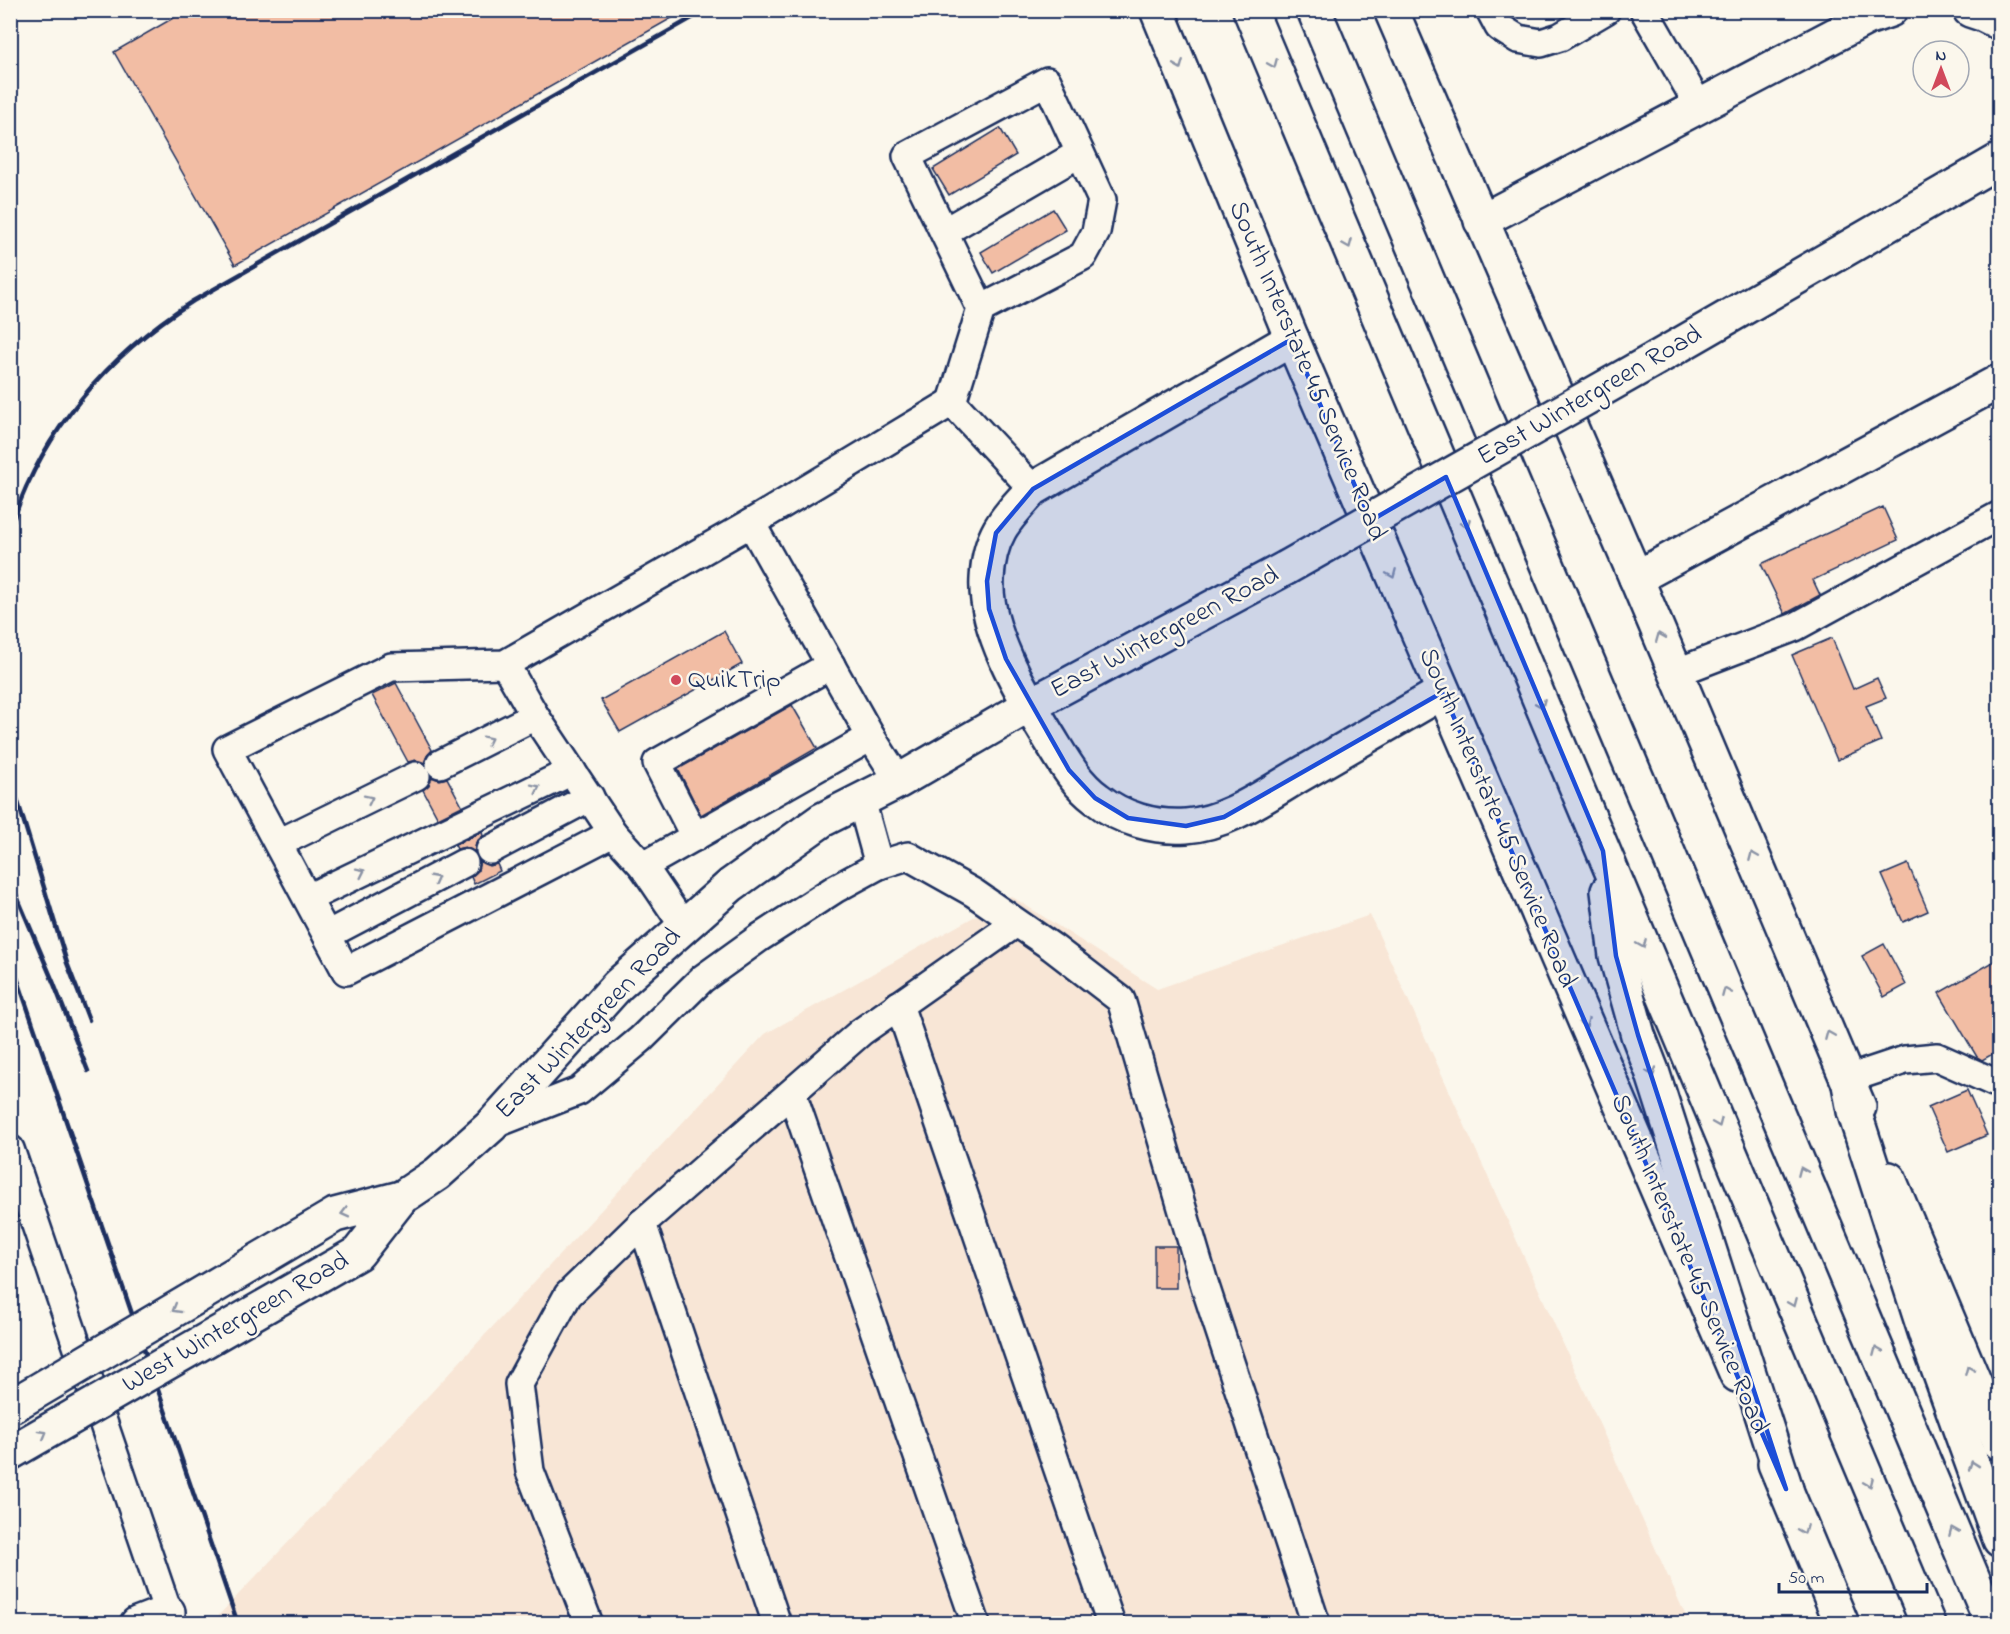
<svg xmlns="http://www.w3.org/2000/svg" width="2010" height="1634" font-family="'Indie Flower',sans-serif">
  <rect width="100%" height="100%" fill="#fbf7ec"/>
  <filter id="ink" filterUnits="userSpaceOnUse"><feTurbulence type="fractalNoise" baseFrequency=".0167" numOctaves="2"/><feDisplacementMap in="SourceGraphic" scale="12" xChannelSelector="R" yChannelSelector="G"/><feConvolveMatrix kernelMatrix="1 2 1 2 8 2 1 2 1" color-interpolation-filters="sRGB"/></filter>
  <g filter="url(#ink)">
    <polygon fill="#f8e6d6" points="1011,896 1157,989 1370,915 1689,1623 219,1624 217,1617 428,1396 765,1034"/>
    <g fill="#f2bda4" stroke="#1b2f5e" stroke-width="1.5">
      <polygon points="187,10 686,10 235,265 114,52"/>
      <polygon points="1000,128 1016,155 949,195 933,169"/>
      <polygon points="1053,209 1066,230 993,273 981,252"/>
      <polygon points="1883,507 1898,540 1813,580 1820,595 1785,614 1761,564"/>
      <polygon points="724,631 742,664 620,732 601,700"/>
      <polygon points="1832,638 1853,689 1877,678 1886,698 1866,706 1881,741 1837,760 1792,655"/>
      <polygon points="396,683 432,750 427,756 424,763 416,760 408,762 372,695"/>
      <polygon points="792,705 817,748 701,815 678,769"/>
      <polygon points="432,777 440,780 447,778 462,806 438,818 423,790 429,785"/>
      <polygon points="482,832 483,836 476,842 475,852 465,847 457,849 455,845"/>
      <polygon points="479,861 489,866 497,864 500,871 474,884 471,877 478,871"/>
      <polygon points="1908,864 1928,911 1903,922 1882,875"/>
      <polygon points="1884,944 1906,985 1884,997 1862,956"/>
      <polygon points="2000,958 2000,1050 1982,1060 1977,1057 1939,993"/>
      <polygon points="1967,1090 1987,1135 1948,1152 1928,1107"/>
      <rect x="1154" y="1246" width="22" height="42"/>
    </g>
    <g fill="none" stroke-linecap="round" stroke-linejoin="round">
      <defs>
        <g id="minor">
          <polyline points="1490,10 1499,27 1518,39 1541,43 1560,37 1606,10"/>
          <polyline points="1644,10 1699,106"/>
          <polyline points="944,232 1080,153"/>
          <polyline points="952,402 981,309 907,156 1047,81 1102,200 1096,232 1083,256 981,309"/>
          <polyline points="751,523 871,737 899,781"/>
          <polyline points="505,664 535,716 613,833"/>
          <polyline points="1675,673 1795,627 2000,515"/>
          <polyline points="440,764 535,716"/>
          <polyline points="861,800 879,865"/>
          <polyline points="695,837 657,763 831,665"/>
          <polyline points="279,843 416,776"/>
          <polyline points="490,850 590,797"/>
          <polyline points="643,866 871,737"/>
          <polyline points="308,898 572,771"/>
          <polyline points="683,925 643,866 613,833 346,971 227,749 391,667 505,664 751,523 952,402 1033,489"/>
          <polyline points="327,935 464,863"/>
          <polyline points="899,1005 1111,1624"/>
          <polyline points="1848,1079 1905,1060 1937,1057 2000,1085"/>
          <polyline points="792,1093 976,1624"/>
          <polyline points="492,1125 579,1091 641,1039 702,979 759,938 835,889 879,865 908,856 974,893 1052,947 1121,1000 1205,1286 1316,1624"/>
          <polyline points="10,1149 172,1624"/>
          <polyline points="642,1223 777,1624"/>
          <polyline points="589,1624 530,1471 519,1384 568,1295 642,1223 861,1032 1016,923"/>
        </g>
        <g id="major">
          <polyline points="1157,10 1292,339 1737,1375"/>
          <polyline points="1391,10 1636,578 1859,1107"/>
          <polyline points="1970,10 1982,14 2000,23"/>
          <polyline points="1481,221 1867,18 1890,10"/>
          <path d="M1292 339 1033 489C1004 520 989 536 987 579 984 629 1022 693 1047 734 1062 758 1074 782 1097 799 1122 819 1154 828 1186 826 1229 823 1268 793 1305 772 1351 745 1397 719 1443 692"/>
          <polyline points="1657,358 2000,160"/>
          <polyline points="1636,578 2000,381"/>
          <polyline points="1889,1179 2000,1443"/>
          <polyline points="401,1198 437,1174 491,1126 618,985 731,885 822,820 899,781 1030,705 1286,568"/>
          <polyline points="10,1453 76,1415"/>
          <polyline points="1775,1464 1842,1624"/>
          <polyline points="137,1624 168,1612"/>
        </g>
        <g id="highway">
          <polyline points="1250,10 1928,1624"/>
          <polyline points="1314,10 1992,1624"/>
          <polyline points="1608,891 1616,956 1638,1035 1652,1071 1786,1489"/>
          <polyline points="1848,1079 1854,1111 1927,1338 2000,1540"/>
        </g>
      </defs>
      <use href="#minor" stroke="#1b2f5e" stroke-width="32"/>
      <use href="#major" stroke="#1b2f5e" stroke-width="38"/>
      <use href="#highway" stroke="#1b2f5e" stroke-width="38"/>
      <use href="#minor" stroke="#fbf7ec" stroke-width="27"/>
      <use href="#major" stroke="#fbf7ec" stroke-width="33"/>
      <use href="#highway" stroke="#fbf7ec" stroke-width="33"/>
      <g stroke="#1b2f5e" stroke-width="4.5">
        <path d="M10 530C40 433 108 355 193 301L706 10"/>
        <polyline points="10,776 67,963 89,1020"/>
        <polyline points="10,880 54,984 88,1071"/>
        <polyline points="10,957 238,1624"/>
      </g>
      <defs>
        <g id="major-bridge">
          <polyline points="1286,568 1657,358"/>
          <polyline points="10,1407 335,1215 401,1198"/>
          <polyline points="76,1415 358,1253 401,1198"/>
        </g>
      </defs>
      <use href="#major-bridge" stroke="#1b2f5e" stroke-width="38" stroke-linecap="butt"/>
      <use href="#major-bridge" stroke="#fbf7ec" stroke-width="33"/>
    </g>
    <defs><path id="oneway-chevron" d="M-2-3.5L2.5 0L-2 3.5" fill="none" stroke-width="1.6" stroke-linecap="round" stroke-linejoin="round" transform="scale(1.5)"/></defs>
    <g stroke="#8b93a5">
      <use href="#oneway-chevron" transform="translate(1273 64) rotate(67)"/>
      <use href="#oneway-chevron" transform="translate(1179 65) rotate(68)"/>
      <use href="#oneway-chevron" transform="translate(1348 244) rotate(67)"/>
      <use href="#oneway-chevron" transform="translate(1466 524) rotate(67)"/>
      <use href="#oneway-chevron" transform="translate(1392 574) rotate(67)"/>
      <use href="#oneway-chevron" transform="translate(1660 637) rotate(-112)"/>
      <use href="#oneway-chevron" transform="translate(1541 704) rotate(67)"/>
      <use href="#oneway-chevron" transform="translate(488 740) rotate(-26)"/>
      <use href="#oneway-chevron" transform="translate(536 788) rotate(-26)"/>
      <use href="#oneway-chevron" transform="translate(369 799) rotate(-26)"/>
      <use href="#oneway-chevron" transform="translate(1753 856) rotate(-113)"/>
      <use href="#oneway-chevron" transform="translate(361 872) rotate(-26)"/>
      <use href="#oneway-chevron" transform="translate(435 879) rotate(-28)"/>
      <use href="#oneway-chevron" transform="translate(1642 944) rotate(67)"/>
      <use href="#oneway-chevron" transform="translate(1726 992) rotate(-113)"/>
      <use href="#oneway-chevron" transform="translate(1585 1023) rotate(67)"/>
      <use href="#oneway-chevron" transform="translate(1829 1035) rotate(-113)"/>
      <use href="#oneway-chevron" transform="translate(1652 1072) rotate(71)"/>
      <use href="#oneway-chevron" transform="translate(1718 1123) rotate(67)"/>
      <use href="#oneway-chevron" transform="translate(1802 1171) rotate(-113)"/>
      <use href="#oneway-chevron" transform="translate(345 1213) rotate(166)"/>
      <use href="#oneway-chevron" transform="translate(1793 1303) rotate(67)"/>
      <use href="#oneway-chevron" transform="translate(176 1309) rotate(149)"/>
      <use href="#oneway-chevron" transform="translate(1877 1351) rotate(-113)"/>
      <use href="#oneway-chevron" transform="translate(1969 1370) rotate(-113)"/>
      <use href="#oneway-chevron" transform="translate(43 1434) rotate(-30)"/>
      <use href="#oneway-chevron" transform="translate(1973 1465) rotate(-109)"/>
      <use href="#oneway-chevron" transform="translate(1869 1483) rotate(67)"/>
      <use href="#oneway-chevron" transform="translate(1803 1530) rotate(67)"/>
      <use href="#oneway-chevron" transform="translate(1953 1531) rotate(-113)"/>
    </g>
  </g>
  <path fill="#1d4ed8" fill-opacity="0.2" stroke="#1d4ed8" stroke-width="4.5" stroke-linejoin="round" d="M1292 339 1370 521 1446 477 1603 851 1616 956 1638 1035 1786 1489 1443 692 1224 817 1186 826 1128 818 1095 798 1069 770 1006 659 989 609 987 581 996 533 1033 489Z"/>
  <circle fill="#d1495b" stroke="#fbf7ec" stroke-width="2" cx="676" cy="680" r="6"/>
  <g text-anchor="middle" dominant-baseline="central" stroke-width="5" stroke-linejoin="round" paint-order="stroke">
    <g font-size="27" fill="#1b2f5e" stroke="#fbf7ec">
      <text transform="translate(1307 371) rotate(67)">South Interstate 45 Service Road</text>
      <text transform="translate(1590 396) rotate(-30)">East Wintergreen Road</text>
      <text transform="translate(1165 633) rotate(-28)">East Wintergreen Road</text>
      <text transform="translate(1497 818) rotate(67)">South Interstate 45 Service Road</text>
      <text transform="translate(589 1024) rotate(-46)">East Wintergreen Road</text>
      <text transform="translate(1689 1264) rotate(67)">South Interstate 45 Service Road</text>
      <text transform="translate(236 1323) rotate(-30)">West Wintergreen Road</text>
    </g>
    <g font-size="27" fill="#1b2f5e" stroke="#fbf7ec" text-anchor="start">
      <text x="688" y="680">QuikTrip</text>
    </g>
  </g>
  <rect width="2010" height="1634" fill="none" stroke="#fbf7ec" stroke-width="36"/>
  <rect x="18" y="18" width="1974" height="1598" fill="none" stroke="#1b2f5e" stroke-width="2" filter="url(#ink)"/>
  <g transform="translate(1941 69)"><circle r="28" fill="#fbf7ec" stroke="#a1a7b3" stroke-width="1.5"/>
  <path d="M0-4.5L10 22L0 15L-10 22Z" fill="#d1495b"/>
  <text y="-9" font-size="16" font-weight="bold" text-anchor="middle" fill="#1b2f5e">N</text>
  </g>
  <path d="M1779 1583v9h148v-9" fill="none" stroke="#1b2f5e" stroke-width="3"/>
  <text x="1788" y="1583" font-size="18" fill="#1b2f5e" stroke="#fbf7ec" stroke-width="4.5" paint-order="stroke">50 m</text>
</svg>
